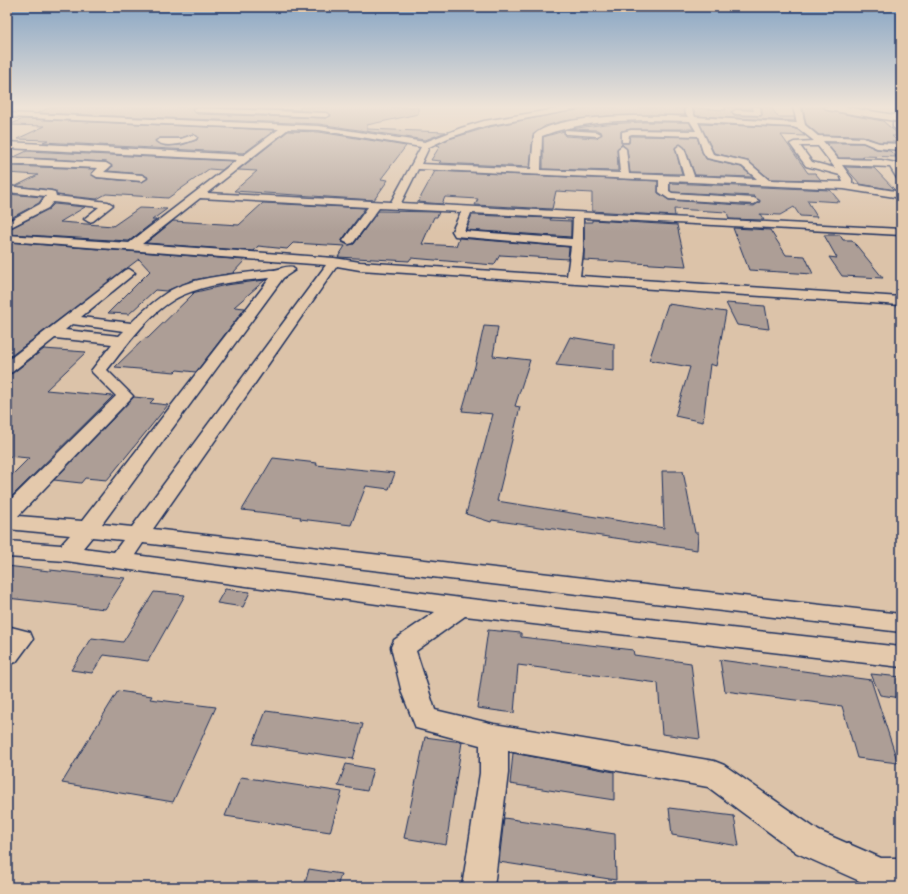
<svg xmlns="http://www.w3.org/2000/svg" width="908" height="894" font-family="Mali,sans-serif">
  <rect width="100%" height="100%" fill="#dcc3a9"/>
  <filter id="ink" filterUnits="userSpaceOnUse"><feTurbulence type="fractalNoise" baseFrequency=".025" numOctaves="2"/><feDisplacementMap in="SourceGraphic" scale="8" xChannelSelector="R" yChannelSelector="G"/><feConvolveMatrix kernelMatrix="1 2 1 2 8 2 1 2 1" color-interpolation-filters="sRGB"/></filter>
  <g filter="url(#ink)">
    <g fill="#ad9e96" stroke="#1b2f5e" fill-rule="evenodd">
      <polygon points="51,107 193,107 192,110 197,114 326,118 331,116 326,112 215,107 300,110 300,107 418,107 418,114 367,125 367,129 446,132 425,140 319,124 38,113"/>
      <polygon points="590,107 685,108 683,110 685,115 608,116 563,121 545,126 533,135 530,167 439,163 441,161 431,160 440,146 436,145 449,139 489,127"/>
      <polygon points="725,107 752,107 752,109 735,109 731,113 736,116 761,116 762,115 762,107 771,107 778,117 794,117 795,121 696,116 693,108 726,110"/>
      <polygon points="803,107 823,107 828,111 883,121 900,136 892,136 898,142 879,142 863,136 819,135 806,124"/>
      <path d="M23 119 275 130 244 153 43 142 48 140 17 139 45 126 9 125ZM193 134 198 137 197 140 182 145 165 146 155 141 160 138H181Z"/>
      <polygon points="644,122 689,122 693,129 631,129 621,131 621,143 629,143 630,136 632,136 697,137 702,152 706,159 741,167 753,177 695,175 685,148 680,144 675,148 682,174 630,173 627,149 622,144 617,149 618,171 543,169 543,137 564,131 565,136 597,138 602,133 597,130 571,129 605,124"/>
      <polygon points="700,124 793,128 798,130 805,136 781,135 808,173 815,173 821,180 770,179 748,161 714,153"/>
      <polygon points="288,131 319,132 406,146 381,179 388,180 374,200 234,191 257,171 238,170"/>
      <polygon points="826,143 863,143 876,149 890,151 897,157 862,156 864,158 839,158"/>
      <polygon points="27,151 233,161 222,170 209,169 168,198 106,194 97,199 57,195 55,191 51,190 16,186 38,175 7,173 7,166 95,169 91,174 97,178 142,182 148,177 142,174 108,171 112,166 106,162 14,157"/>
      <polygon points="845,167 874,168 895,190 860,184"/>
      <polygon points="435,171 658,181 658,193 669,200 754,206 760,202 754,196 672,192 670,190 670,183 830,190 840,202 807,200 817,217 800,216 794,207 780,215 760,214 764,220 729,219 727,212 674,209 675,216 592,211 592,193 556,191 552,209 475,205 478,199 445,197 442,204 418,202"/>
      <polygon points="7,194 43,197 39,203 7,220"/>
      <polygon points="263,203 365,208 342,240 342,242 348,245 354,244 378,211 439,212 437,217 434,217 422,244 456,246 459,238 569,247 568,259 500,255 494,265 411,258 409,261 338,257 345,246 293,243 287,249 258,246 254,251 146,243 173,221 239,225"/>
      <polygon points="54,204 85,207 60,222 113,226 139,208 167,209 152,220 156,220 129,241 7,234 7,230 49,209"/>
      <polygon points="472,215 551,218 550,220 571,221 571,237 466,230"/>
      <polygon points="592,220 677,225 686,266 584,260 584,222 592,222"/>
      <polygon points="733,228 770,230 786,255 805,256 813,274 749,270"/>
      <polygon points="824,235 840,235 843,240 852,240 883,278 842,276 829,257 837,258"/>
      <polygon points="7,242 245,260 233,273 193,280 166,291 155,290 129,314 108,313 150,271 139,259 7,359"/>
      <polygon points="265,280 234,307 245,308 196,372 177,370 175,372 115,367 145,338 148,338 194,293 192,293 226,285"/>
      <polygon points="726,303 765,306 769,329 737,325"/>
      <polygon points="668,304 726,312 716,366 710,364 703,422 675,416 690,367 649,360"/>
      <polygon points="484,326 498,327 493,356 530,360 515,406 520,407 497,501 664,528 662,471 683,471 695,533 698,533 697,550 492,520 491,522 466,514 493,414 462,411 475,366"/>
      <polygon points="570,337 614,344 614,371 556,365"/>
      <polygon points="44,349 86,352 46,390 113,396 7,501 7,480 29,458 7,456 7,375 13,373"/>
      <polygon points="134,397 154,399 150,403 168,405 107,480 85,478 81,483 54,480"/>
      <polygon points="273,458 317,463 316,465 395,473 389,489 366,486 351,525 300,519 301,517 242,510"/>
      <polygon points="7,566 49,571 50,570 125,578 105,609 7,598"/>
      <polygon points="225,589 250,592 243,607 217,603"/>
      <polygon points="154,592 185,595 148,661 104,655 92,673 71,670 92,638 123,642"/>
      <polygon points="488,630 521,633 521,637 633,650 634,655 691,663 700,739 662,734 658,683 518,665 514,713 477,708"/>
      <polygon points="720,660 871,680 898,763 857,758 842,706 725,691"/>
      <polygon points="871,674 901,677 901,698 880,695"/>
      <polygon points="118,691 152,696 150,699 216,707 173,802 62,783"/>
      <polygon points="266,711 363,724 353,759 253,744"/>
      <polygon points="425,737 462,742 446,845 404,838"/>
      <polygon points="513,753 614,772 614,800 510,784"/>
      <polygon points="346,764 373,769 367,791 338,786"/>
      <polygon points="241,777 342,792 330,832 225,816"/>
      <polygon points="669,808 734,816 739,846 672,835"/>
      <polygon points="504,818 615,834 616,880 499,862"/>
      <polygon points="309,869 341,874 337,887 304,887"/>
    </g>
    <g fill="none" stroke-linecap="round" stroke-linejoin="round">
      <defs>
        <g id="minor">
          <path d="M569 107H589L485 126 448 138 429 147 421 164 531 169 534 135C557 113 656 115 688 117L684 110 688 108H691L695 117 797 123 793 107H801L805 125 818 136 863 138 879 143 901 144V150L877 148 863 142 823 141 838 159 881 160 896 163 901 171V181L898 180 890 167 842 165 852 179V184L901 192V198L844 189 669 181V191L672 193 754 198 759 201 754 204 669 199 659 192V180L418 169 401 203 901 229V235L583 218V252L580 276 901 297V305L360 270 337 266 153 529 901 614V632L143 543 135 555 461 598 901 647V667L465 616 416 651 435 710 494 724 714 761 724 765 819 831 881 858H901V887H873L797 853 708 787 508 751V773L494 887H462L480 773V745L416 728 402 693 391 647 394 640 435 612 66 561 7 557V541L61 545 70 535 7 529V503L116 396 91 371 112 344 55 338 12 372 7 374V361L125 270 129 269 135 273 81 317 131 323C143 311 156 299 171 290 198 276 240 274 270 270 279 271 285 265 293 267L295 270 283 278 102 524 132 527 326 265 7 241V235L129 243 237 160 7 148V142L244 155 279 129 7 117V113L319 126 425 142 461 128 484 121ZM644 120 690 121 696 131 631 130 622 132V142H628L629 135 632 134 698 136 703 152 707 158 742 166 757 179 694 176 684 148 680 145 676 148 684 176 629 174 626 149 622 146 618 149 620 173 541 170 542 136C575 123 609 121 644 120ZM698 122 793 127 799 129 814 141 794 142 790 144 806 166 840 175 843 182 769 180 748 162 713 154ZM288 129 319 130 421 147 391 202 207 193ZM800 146H818L835 168 812 162ZM200 198 368 207 343 241 349 244 353 243 379 208 461 212 452 231 455 236 571 246 567 276 360 262 334 258 142 244ZM471 213 573 218 572 239 464 231ZM270 278 82 521 18 516 133 396 107 370C128 344 151 309 183 295 209 283 241 281 270 278ZM72 324 124 331 119 336 65 330ZM92 537 123 540 114 552 83 548Z"/>
          <polygon points="753,107 760,107 761,115 736,114 732,112 736,110 754,111"/>
          <polygon points="194,108 326,113 330,115 326,117 197,112 193,110"/>
          <polygon points="893,123 899,123 901,126 901,133 893,127"/>
          <polygon points="565,130 597,132 601,134 597,136 568,134 565,134"/>
          <path d="M193 135 197 137 196 139C186 143 165 149 156 141L160 139H181Z"/>
          <polygon points="7,158 106,163 111,166 104,172 142,175 147,178 142,181 97,177 92,174 98,168 7,164"/>
          <polygon points="7,186 51,191 55,192 56,196 108,202 113,205 93,221 89,222 84,219 99,207 53,202 48,208 7,229 7,222 40,204 46,196 7,192"/>
          <polygon points="7,626 30,632 33,639 16,662 7,665"/>
        </g>
        <polygon id="major" points="824,107 846,107 901,116 901,122 828,110"/>
      </defs>
      <use href="#minor" stroke="#1b2f5e" stroke-width="3"/>
      <use href="#major" stroke="#1b2f5e" stroke-width="3"/>
      <use href="#minor" fill="#e4c9ac" fill-rule="evenodd"/>
      <use href="#major" fill="#e4c9ac" fill-rule="evenodd"/>
    </g>
  </g>
  <linearGradient id="sky" x2="0" y2="1"><stop stop-color="#87a5c4"/><stop offset="0.46" stop-color="#efe4d8"/><stop offset="1" stop-color="#efe4d8" stop-opacity="0"/></linearGradient>
  <rect width="908" height="232" fill="url(#sky)"/>
  <rect width="908" height="894" fill="none" stroke="#e4c9ac" stroke-width="24"/>
  <rect x="12" y="12" width="884" height="870" fill="none" stroke="#1b2f5e" stroke-width="1.5" filter="url(#ink)"/>
</svg>
